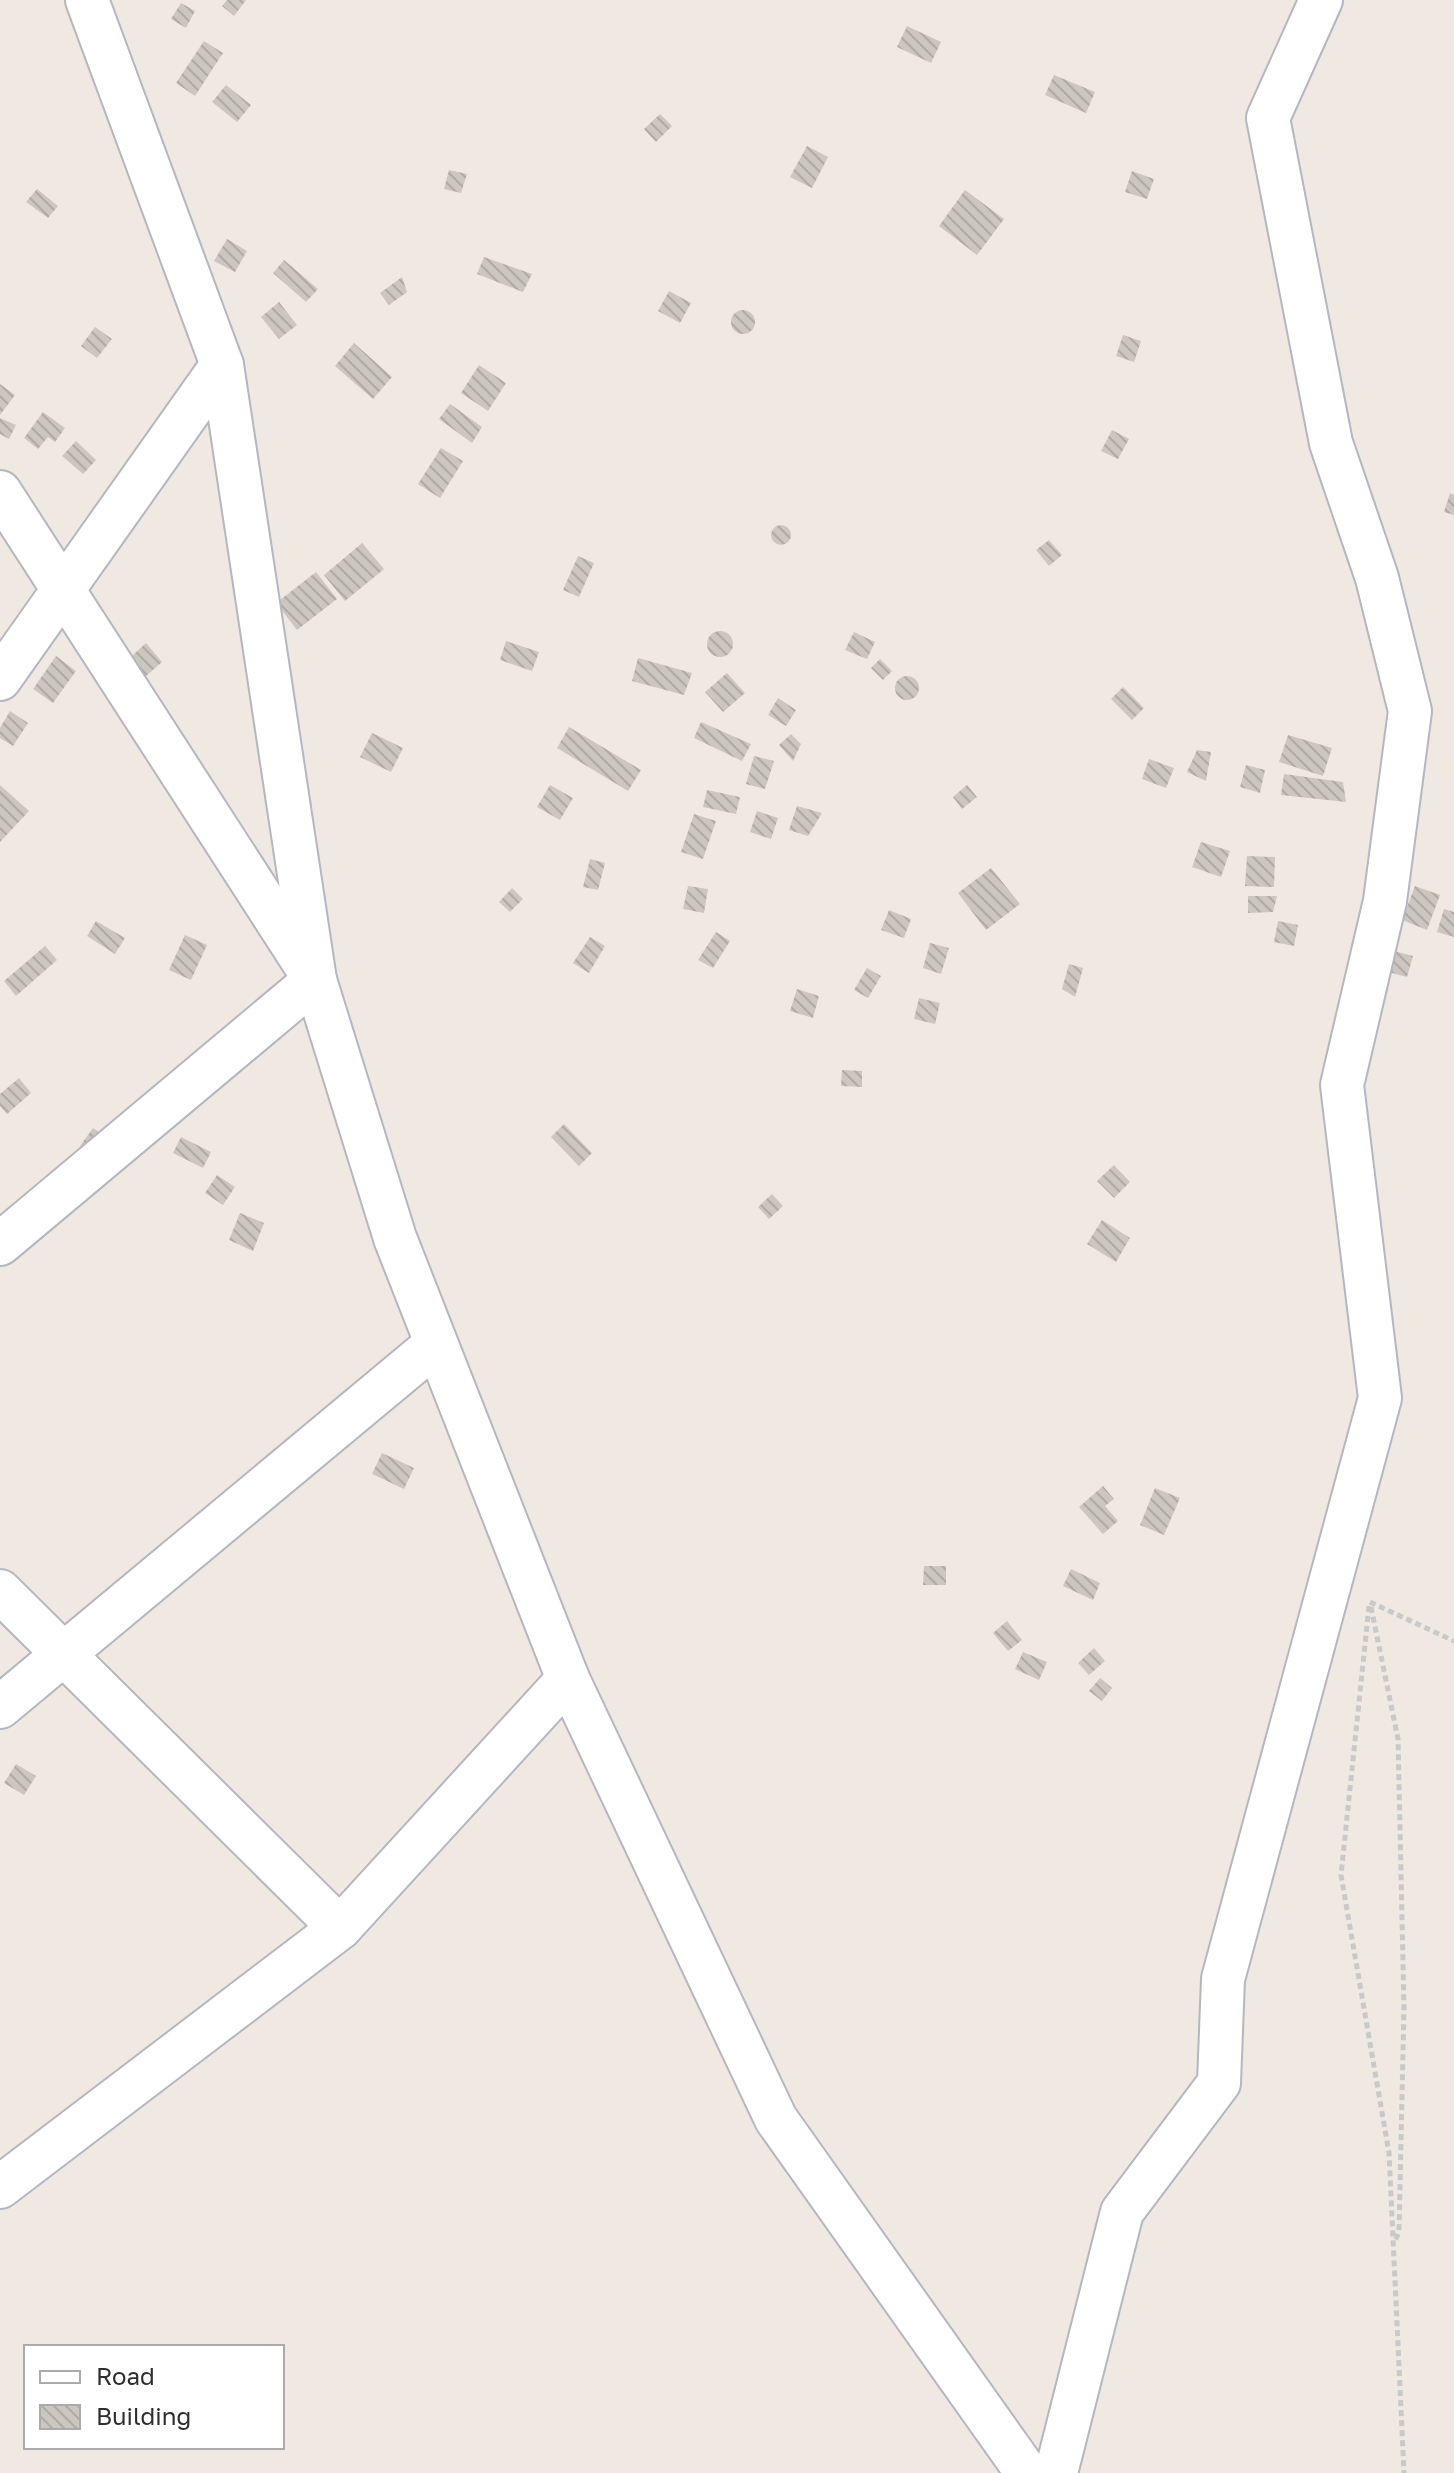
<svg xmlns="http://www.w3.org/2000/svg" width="1454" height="2473" font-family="'Golos Text',sans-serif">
  <defs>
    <pattern id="building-back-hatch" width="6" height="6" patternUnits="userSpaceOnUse" patternTransform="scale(2)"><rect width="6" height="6" fill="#cbc7bf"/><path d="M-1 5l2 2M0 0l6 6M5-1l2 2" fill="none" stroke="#afaba4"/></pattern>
  </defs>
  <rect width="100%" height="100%" fill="#efe9e1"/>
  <g fill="url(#building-back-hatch)">
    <polygon points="227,0 246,0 234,16 222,6"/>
    <polygon points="181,3 195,11 186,28 171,19"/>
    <polygon points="907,26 941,42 931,63 897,47"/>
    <polygon points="204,41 223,53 195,96 176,83"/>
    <polygon points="1054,75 1095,92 1086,113 1045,95"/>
    <polygon points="226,85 251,105 237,122 212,102"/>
    <polygon points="660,114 672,126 656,142 644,129"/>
    <polygon points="807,146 828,157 812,188 790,177"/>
    <polygon points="449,170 467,174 461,193 444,189"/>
    <polygon points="1132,171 1154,179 1147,199 1125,192"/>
    <polygon points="37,189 58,206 48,218 26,202"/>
    <polygon points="965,190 1004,219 977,255 939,226"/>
    <polygon points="227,239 247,251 235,272 214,261"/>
    <polygon points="484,257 532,274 523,292 477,274"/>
    <polygon points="284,260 318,289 306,302 273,273"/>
    <polygon points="402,277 407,292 389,305 380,293"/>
    <polygon points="669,291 691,303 680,323 658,311"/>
    <polygon points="279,302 297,325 279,339 261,317"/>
    <circle cx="743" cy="322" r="12"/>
    <polygon points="95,327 112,339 97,358 81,346"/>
    <polygon points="1123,335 1141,341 1134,362 1116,356"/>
    <polygon points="354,343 392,377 373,399 335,366"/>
    <polygon points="479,365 506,383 488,411 461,393"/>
    <polygon points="0,384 15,395 0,415"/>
    <polygon points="450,404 482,427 472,443 439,419"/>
    <polygon points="43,412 65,428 55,442 48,437 38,449 24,438"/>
    <polygon points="0,418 16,425 9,439 0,434"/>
    <polygon points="1112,430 1129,439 1118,459 1101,451"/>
    <polygon points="76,441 96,460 83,474 62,456"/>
    <polygon points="441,448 463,461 440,498 418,484"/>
    <polygon points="1450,493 1454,495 1454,515 1444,512"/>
    <circle cx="781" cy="535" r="10"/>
    <polygon points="1049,540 1062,555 1049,566 1036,550"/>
    <polygon points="362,543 384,569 345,601 324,575"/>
    <polygon points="578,556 594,563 579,597 563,590"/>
    <polygon points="316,572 337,599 297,630 276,603"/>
    <circle cx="720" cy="644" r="13"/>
    <polygon points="854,632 875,642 867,659 845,650"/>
    <polygon points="506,641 539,652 532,671 500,660"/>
    <polygon points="146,643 162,662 139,682 123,664"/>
    <polygon points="56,656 76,671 53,703 33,689"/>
    <polygon points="638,658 692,673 684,695 632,681"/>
    <polygon points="880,659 892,671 883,680 871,668"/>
    <polygon points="727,673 745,693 723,712 705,692"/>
    <circle cx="907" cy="688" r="12"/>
    <polygon points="1123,687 1144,708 1132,720 1111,699"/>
    <polygon points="778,698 796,710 786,726 768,715"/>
    <polygon points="10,711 28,723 13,746 0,738 0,728"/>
    <polygon points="701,722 751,744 742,761 694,738"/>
    <polygon points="569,727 641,770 628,791 557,748"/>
    <polygon points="372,733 403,748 391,772 360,757"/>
    <polygon points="791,734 801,744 793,761 779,745"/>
    <polygon points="1288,735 1332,748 1323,776 1279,762"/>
    <polygon points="1197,750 1211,752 1206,781 1187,772"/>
    <polygon points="754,756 774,761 765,789 746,784"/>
    <polygon points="1149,759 1174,768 1166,788 1142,779"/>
    <polygon points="1246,765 1265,770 1260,793 1240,787"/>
    <polygon points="1284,774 1343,782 1346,802 1281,795"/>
    <polygon points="0,785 29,811 0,842"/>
    <polygon points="550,785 573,798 560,820 537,807"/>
    <polygon points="967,785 977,797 962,809 953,797"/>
    <polygon points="707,790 740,797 736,814 703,807"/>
    <polygon points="797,806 822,813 808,836 789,830"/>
    <polygon points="757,811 778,818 771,839 750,832"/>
    <polygon points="694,814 716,821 703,859 681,852"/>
    <polygon points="1201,842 1230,851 1221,877 1192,867"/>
    <polygon points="1247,856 1275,857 1274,887 1245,886"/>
    <polygon points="590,859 605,863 598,890 583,887"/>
    <polygon points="991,868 1020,904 986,930 958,893"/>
    <polygon points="688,886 708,889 704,913 683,909"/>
    <polygon points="1415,886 1440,895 1427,930 1402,920"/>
    <polygon points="512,888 523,899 510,912 499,902"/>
    <polygon points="1248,896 1277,896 1273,912 1248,913"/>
    <polygon points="1444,909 1454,912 1454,937 1437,932"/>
    <polygon points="889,910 911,919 904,938 881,930"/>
    <polygon points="96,921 125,938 115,954 87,936"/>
    <polygon points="1278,921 1298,925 1294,946 1274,942"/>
    <polygon points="716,932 730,941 713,968 698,960"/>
    <polygon points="185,935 207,945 191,980 169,970"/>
    <polygon points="590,937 605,946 589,973 573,963"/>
    <polygon points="930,943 949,948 941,974 923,968"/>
    <polygon points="45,946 57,960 16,996 4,981"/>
    <polygon points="1394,951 1413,956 1407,977 1388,972"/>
    <polygon points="1069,964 1083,968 1075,997 1062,989"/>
    <polygon points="867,968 881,976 868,998 854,990"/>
    <polygon points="797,989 819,996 813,1018 790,1011"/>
    <polygon points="919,998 940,1003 935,1024 914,1019"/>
    <polygon points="842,1070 862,1071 862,1087 841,1086"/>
    <polygon points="19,1078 31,1093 7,1114 0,1106 0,1094"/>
    <polygon points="564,1124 592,1153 579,1166 551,1137"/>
    <polygon points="93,1128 109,1139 96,1157 80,1146"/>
    <polygon points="181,1137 211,1152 203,1168 173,1153"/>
    <polygon points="1114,1165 1130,1182 1114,1198 1097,1181"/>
    <polygon points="217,1175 235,1187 223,1205 205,1193"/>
    <polygon points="772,1194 783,1206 769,1219 758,1207"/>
    <polygon points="240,1213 264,1223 253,1251 229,1240"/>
    <polygon points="1102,1220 1130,1238 1116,1262 1087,1244"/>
    <polygon points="382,1453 414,1468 404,1489 372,1474"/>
    <polygon points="1103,1486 1114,1499 1105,1506 1118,1521 1103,1534 1079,1507"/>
    <polygon points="1155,1488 1180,1498 1164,1535 1140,1525"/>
    <polygon points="924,1566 946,1566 946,1585 923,1585"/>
    <polygon points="1071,1569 1100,1583 1093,1600 1063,1586"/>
    <polygon points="1007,1621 1022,1640 1008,1651 993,1633"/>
    <polygon points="1094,1648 1105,1661 1089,1675 1078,1663"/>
    <polygon points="1023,1652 1047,1662 1039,1680 1015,1669"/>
    <polygon points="1100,1678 1112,1688 1102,1701 1089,1691"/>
    <polygon points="16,1764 36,1776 24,1795 4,1783"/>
  </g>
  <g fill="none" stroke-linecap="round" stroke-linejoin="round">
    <defs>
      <g id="minor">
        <polyline points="0,492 315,980 395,1238 568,1679 776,2119 1027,2473"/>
        <polyline points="0,679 222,365"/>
        <polyline points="0,1244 315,980 222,365 87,0"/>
        <polyline points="0,1591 340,1928"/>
        <polyline points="0,1707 436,1344"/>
        <polyline points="0,2187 340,1928 568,1679"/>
        <polyline points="1056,2473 1122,2212 1219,2083 1223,1979 1380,1398 1342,1085 1385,901 1410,711 1377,578 1331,443 1268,118 1321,0"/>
      </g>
    </defs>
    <use href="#minor" stroke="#b4b7c1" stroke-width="46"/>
    <g stroke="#c9c9c9" stroke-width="5" stroke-dasharray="6 4" stroke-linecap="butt">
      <polyline points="1370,1602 1454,1641"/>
      <polyline points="1369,1606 1341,1875 1389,2153 1404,2473"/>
      <polyline points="1371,1607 1398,1739 1404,2007 1399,2232 1395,2241"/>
    </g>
    <use href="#minor" stroke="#fff" stroke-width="42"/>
  </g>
  <rect x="24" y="2345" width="260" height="104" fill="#ffffff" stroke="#ababab" stroke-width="2"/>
  <rect x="40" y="2371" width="40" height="12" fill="#ffffff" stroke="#ababab" stroke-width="2"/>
  <text x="96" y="2385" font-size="24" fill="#2e2e2e">Road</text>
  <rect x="40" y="2405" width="40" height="24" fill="url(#building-back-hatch)" stroke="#ababab" stroke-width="2"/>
  <text x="96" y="2425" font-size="24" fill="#2e2e2e">Building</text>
</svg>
